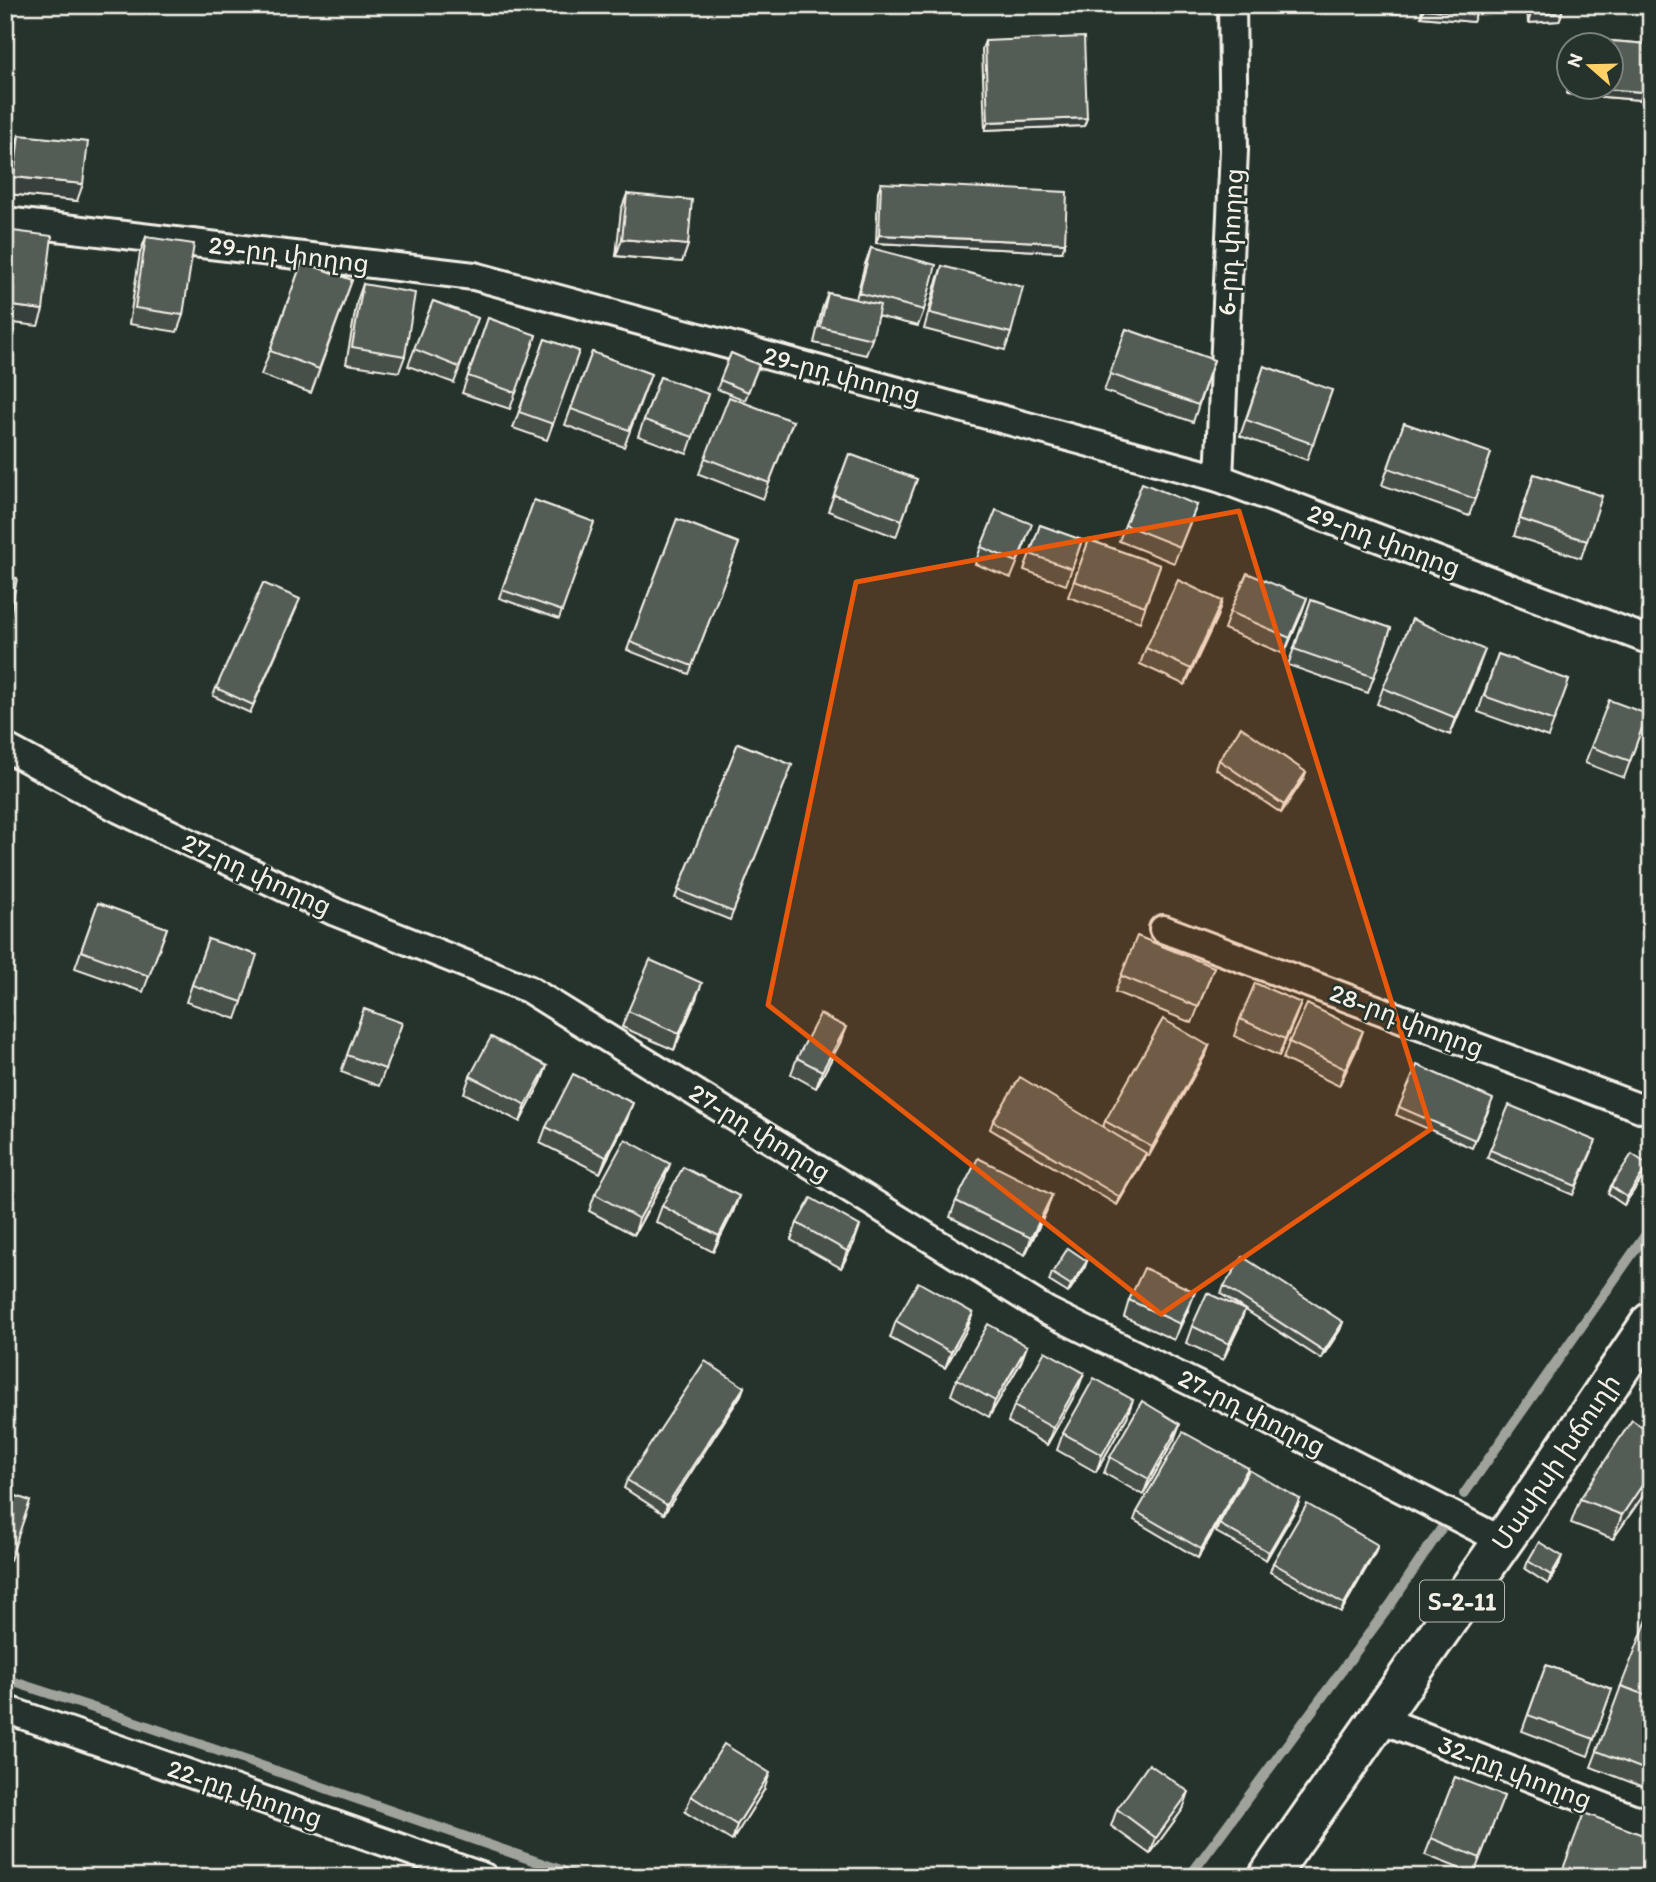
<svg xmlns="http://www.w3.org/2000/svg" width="1656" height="1882" font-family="Itim,'Noto Sans Armenian',sans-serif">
  <rect width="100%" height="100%" fill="#26332d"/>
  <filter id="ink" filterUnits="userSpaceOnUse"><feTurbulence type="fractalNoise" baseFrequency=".0143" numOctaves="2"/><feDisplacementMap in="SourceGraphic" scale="14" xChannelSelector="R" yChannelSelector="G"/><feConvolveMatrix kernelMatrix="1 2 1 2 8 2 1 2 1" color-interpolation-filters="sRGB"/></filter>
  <g filter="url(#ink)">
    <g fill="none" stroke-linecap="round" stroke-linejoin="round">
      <g stroke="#9fa39b" stroke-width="10">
        <polyline points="1464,1494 1651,1227"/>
        <polyline points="5,1679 124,1718 581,1877"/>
        <polyline points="1189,1877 1391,1604 1441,1529"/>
      </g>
      <defs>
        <g id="minor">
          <polyline points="5,221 474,276 1219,478 1651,641"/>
          <polyline points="1219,478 1234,150 1232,5"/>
          <polyline points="5,747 119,809 335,912 528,989 1047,1311 1248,1410 1503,1541"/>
          <polyline points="1163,929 1651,1112"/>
          <polyline points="5,1709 484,1877"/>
          <polyline points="1380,1719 1651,1825"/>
        </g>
        <polyline id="primary" points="1268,1877 1521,1515 1651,1322"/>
      </defs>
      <use href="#minor" stroke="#f4f1e8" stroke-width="32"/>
      <use href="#primary" stroke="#f4f1e8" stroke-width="44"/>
      <use href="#minor" stroke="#26332d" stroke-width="26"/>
      <use href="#primary" stroke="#26332d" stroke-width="38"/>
    </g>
    <g fill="#474f49" stroke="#f4f1e8" stroke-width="2">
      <polygon points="1339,5 1401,5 1398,14"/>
      <polygon points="1422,5 1477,5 1473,22 1421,17"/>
      <polygon points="1527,5 1562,5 1562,13 1559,21 1528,23"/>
      <polygon points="1574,38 1648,44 1643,92 1640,100 1567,94 1569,75 1569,88 1611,88 1611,46 1571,46"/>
      <polygon points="985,41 1087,118 1084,126 985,130 982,49"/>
      <polygon points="19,135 77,201 8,194 13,151"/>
      <polygon points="881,183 1062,252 876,243 878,191"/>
      <polygon points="627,194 688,245 682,262 616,256 621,210"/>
      <polygon points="146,237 183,315 177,332 129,324 140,253"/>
      <polygon points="871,248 924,310 918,326 877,316 872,339 866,355 814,343 822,309 828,293 856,299 865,264"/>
      <polygon points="302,262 352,280 311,393 261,375"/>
      <polygon points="942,266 1011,333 1005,350 924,329 936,283"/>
      <polygon points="363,284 405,356 399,372 346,364 357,301"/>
      <polygon points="433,301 478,318 454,383 408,366"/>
      <polygon points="488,318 536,335 510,409 462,393"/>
      <polygon points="1126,329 1214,360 1193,422 1104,391"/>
      <polygon points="545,339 579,351 547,440 513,428"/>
      <polygon points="592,352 651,374 624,447 565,425"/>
      <polygon points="731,353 759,365 745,400 717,389"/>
      <polygon points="1264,366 1332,390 1307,460 1240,436"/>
      <polygon points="660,377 708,394 687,454 638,436"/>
      <polygon points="793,421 763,499 699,474 705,458"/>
      <polygon points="1404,423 1491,453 1469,516 1382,485"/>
      <polygon points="849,454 917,479 896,537 828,511"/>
      <polygon points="1534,474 1602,496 1581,558 1514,536"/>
      <polygon points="534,500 594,522 559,619 499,598"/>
      <polygon points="1197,505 1174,563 1119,541 1125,525"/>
      <polygon points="677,519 739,543 689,674 627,650"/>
      <polygon points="1040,525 1082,540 1066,585 1024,570"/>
      <polygon points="1089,540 1160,565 1140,622 1068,597"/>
      <polygon points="1026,541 1011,578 975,564 981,547"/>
      <polygon points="1311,600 1391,628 1368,693 1288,665"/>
      <polygon points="1222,601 1217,617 1185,685 1140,664 1146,648"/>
      <polygon points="297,607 250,713 213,696 216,688"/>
      <polygon points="1230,612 1301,615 1284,654 1224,629"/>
      <polygon points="1498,654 1569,680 1548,737 1478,712"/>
      <polygon points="1479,666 1450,735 1377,704 1383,688"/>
      <polygon points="1647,714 1624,778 1585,763 1591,747"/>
      <polygon points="738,743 792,765 730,920 675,898"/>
      <polygon points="1219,760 1306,772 1303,780 1281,813 1216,769"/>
      <polygon points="98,903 167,928 143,992 75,968"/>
      <polygon points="208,939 242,1002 236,1019 186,1002"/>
      <polygon points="1214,967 1192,1023 1115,992 1121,976"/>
      <polygon points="696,999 674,1050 622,1027 628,1011"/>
      <polygon points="1301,1003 1279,1056 1234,1036 1240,1019"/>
      <polygon points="364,1009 402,1023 379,1086 341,1072"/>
      <polygon points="1289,1042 1357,1048 1339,1086 1283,1059"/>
      <polygon points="840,1043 816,1088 791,1074 797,1058"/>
      <polygon points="1209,1046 1206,1054 1149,1156 1146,1154 1143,1161 1117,1205 990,1129 993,1121 1103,1127 1105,1121"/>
      <polygon points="547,1066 541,1082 520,1122 464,1093 470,1076"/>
      <polygon points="1399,1107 1490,1107 1472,1148 1396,1115"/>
      <polygon points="627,1119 600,1173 540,1143 546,1127"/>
      <polygon points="1593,1149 1573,1195 1487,1158 1490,1150"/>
      <polygon points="670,1164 664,1180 634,1235 589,1211 595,1194"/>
      <polygon points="1648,1165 1645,1174 1624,1205 1608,1194 1611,1186"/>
      <polygon points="1052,1195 1046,1212 1025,1255 950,1217 956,1201"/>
      <polygon points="739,1196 733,1212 713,1252 656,1222 662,1206"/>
      <polygon points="797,1223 854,1243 841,1268 791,1240"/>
      <polygon points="1087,1261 1084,1269 1068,1293 1049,1281 1052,1273"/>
      <polygon points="1224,1286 1343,1322 1340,1330 1321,1359 1221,1294"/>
      <polygon points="1129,1300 1189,1308 1174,1340 1124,1317"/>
      <polygon points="973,1313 967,1329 945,1368 890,1338 896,1321"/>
      <polygon points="1192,1326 1239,1327 1223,1360 1186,1343"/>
      <polygon points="1027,1346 1021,1362 989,1417 951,1395 957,1379"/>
      <polygon points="1084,1373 1078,1389 1047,1445 1008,1422 1014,1406"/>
      <polygon points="744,1387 741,1395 664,1514 624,1488 627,1480"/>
      <polygon points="1127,1417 1096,1472 1057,1450 1063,1433"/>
      <polygon points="1651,1433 1651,1484 1613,1539 1571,1523 1580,1499"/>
      <polygon points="1174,1440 1143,1495 1104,1473 1110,1457"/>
      <polygon points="1248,1468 1245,1477 1198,1558 1134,1520 1137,1512"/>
      <polygon points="5,1492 30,1501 5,1572"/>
      <polygon points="1300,1499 1297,1507 1266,1560 1216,1532 1219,1524"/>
      <polygon points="1375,1553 1341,1612 1270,1572 1273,1563"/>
      <polygon points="1528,1561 1559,1565 1548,1584 1525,1569"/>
      <polygon points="1651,1610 1651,1790 1591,1767"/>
      <polygon points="1546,1665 1612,1689 1588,1756 1522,1731"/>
      <polygon points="1455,1777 1504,1796 1474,1874 1425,1855"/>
      <polygon points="764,1790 732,1841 685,1812 691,1796"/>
      <polygon points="1117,1809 1183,1809 1150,1854 1111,1826"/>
    </g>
    <g fill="#39403c" stroke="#f4f1e8" stroke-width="2">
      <polygon points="1424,9 1476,14 1473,22 1421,17"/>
      <polygon points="1562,13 1559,21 1528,23 1531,14"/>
      <polygon points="1569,88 1591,88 1643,92 1640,100 1567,94"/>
      <polygon points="1087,118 1084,126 985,130 988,122"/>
      <polygon points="14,177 83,184 77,201 8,194"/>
      <polygon points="879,235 1065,243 1062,252 876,243"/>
      <polygon points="622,239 688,245 682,262 616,256"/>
      <polygon points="5,305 43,310 38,326 5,322"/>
      <polygon points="1307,598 1301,615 1284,654 1290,638"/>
      <polygon points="1222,601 1217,617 1185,685 1191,669"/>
      <polygon points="1485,650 1479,666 1450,735 1456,718"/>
      <polygon points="1306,772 1303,780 1281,813 1284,805"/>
      <polygon points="702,983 696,999 674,1050 679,1034"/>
      <polygon points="1301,1003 1295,1019 1279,1056 1285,1039"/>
      <polygon points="846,1027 840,1043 816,1088 822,1071"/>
      <polygon points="1363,1031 1357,1048 1339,1086 1345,1069"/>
      <polygon points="1209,1046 1206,1054 1149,1156 1152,1147"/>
      <polygon points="547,1066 541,1082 520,1122 526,1105"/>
      <polygon points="633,1103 627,1119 600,1173 606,1157"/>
      <polygon points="1146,1153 1143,1161 1117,1205 1120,1197"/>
      <polygon points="670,1164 664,1180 634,1235 639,1219"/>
      <polygon points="1648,1165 1645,1174 1624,1205 1627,1197"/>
      <polygon points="1052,1195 1046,1212 1025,1255 1031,1238"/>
      <polygon points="739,1196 733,1212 713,1252 719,1236"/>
      <polygon points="860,1226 854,1243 841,1268 847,1251"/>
      <polygon points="1087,1261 1084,1269 1068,1293 1071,1285"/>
      <polygon points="1195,1292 1189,1308 1174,1340 1180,1324"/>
      <polygon points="1245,1310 1239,1327 1223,1360 1229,1344"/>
      <polygon points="973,1313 967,1329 945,1368 951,1352"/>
      <polygon points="1343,1322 1340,1330 1321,1359 1324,1351"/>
      <polygon points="1027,1346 1021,1362 989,1417 995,1401"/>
      <polygon points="1084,1373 1078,1389 1047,1445 1053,1428"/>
      <polygon points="744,1387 741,1395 664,1514 667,1505"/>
      <polygon points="1133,1400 1127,1417 1096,1472 1102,1455"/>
      <polygon points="1180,1424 1174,1440 1143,1495 1149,1479"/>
      <polygon points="1248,1468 1245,1477 1198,1558 1201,1549"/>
      <polygon points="1651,1472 1651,1484 1613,1539 1622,1515"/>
      <polygon points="1300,1499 1297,1507 1266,1560 1269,1552"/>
      <polygon points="1378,1545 1375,1553 1341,1612 1344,1604"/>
      <polygon points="1562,1556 1559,1565 1548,1584 1551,1575"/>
      <polygon points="770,1773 764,1790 732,1841 737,1825"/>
      <polygon points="1189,1792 1183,1809 1150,1854 1156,1838"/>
    </g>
    <g fill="#525c55" stroke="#f4f1e8" stroke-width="2">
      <polygon points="1424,5 1477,5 1476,14 1424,9"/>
      <polygon points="1530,5 1562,5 1562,13 1531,14"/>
      <polygon points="1084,37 1087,118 988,122 985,41"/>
      <polygon points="1574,38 1648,44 1643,92 1591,88 1611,88 1611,46 1573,46"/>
      <polygon points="19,135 88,142 83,184 14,177"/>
      <polygon points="881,183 1067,192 1065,243 879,235"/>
      <polygon points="627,194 692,200 688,245 622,239"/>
      <polygon points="5,230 52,236 43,310 5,305"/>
      <polygon points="146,237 194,244 183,315 135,308"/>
      <polygon points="871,248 936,265 924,310 859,293"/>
      <polygon points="302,262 352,280 319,369 270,351"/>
      <polygon points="942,266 1023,287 1011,333 930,313"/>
      <polygon points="363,284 415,293 405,356 352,347"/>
      <polygon points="828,293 880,305 872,339 820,327"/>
      <polygon points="433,301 478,318 459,367 414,349"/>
      <polygon points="488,318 536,335 516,393 468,376"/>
      <polygon points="1126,329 1214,360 1198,405 1110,374"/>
      <polygon points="545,339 579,351 553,424 519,412"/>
      <polygon points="592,352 651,374 629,430 571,409"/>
      <polygon points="731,353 759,365 748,392 720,380"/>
      <polygon points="1264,366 1332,390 1313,444 1246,420"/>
      <polygon points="660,377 708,394 693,437 644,420"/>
      <polygon points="729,397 793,421 769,483 705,458"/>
      <polygon points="1404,423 1491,453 1475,499 1388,468"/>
      <polygon points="849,454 917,479 902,520 834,495"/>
      <polygon points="1534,474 1602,496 1587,541 1520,519"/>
      <polygon points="1142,483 1197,505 1180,547 1125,525"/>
      <polygon points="534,500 594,522 562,611 502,590"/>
      <polygon points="996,510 1032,524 1017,562 981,547"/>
      <polygon points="677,519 739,543 692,666 630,642"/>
      <polygon points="1040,525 1082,540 1072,569 1030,554"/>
      <polygon points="1089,540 1160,565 1145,606 1074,581"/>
      <polygon points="1247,573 1307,598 1290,638 1230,612"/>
      <polygon points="5,576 17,578 8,629 5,629"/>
      <polygon points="1178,580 1222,601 1191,669 1146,648"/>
      <polygon points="263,583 300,599 253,705 216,688"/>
      <polygon points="1311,600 1391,628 1374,677 1294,649"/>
      <polygon points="1412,619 1485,650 1456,718 1383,688"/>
      <polygon points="1498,654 1569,680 1554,721 1484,696"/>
      <polygon points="1609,700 1647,714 1630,761 1591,747"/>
      <polygon points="1241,727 1306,772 1284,805 1219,760"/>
      <polygon points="738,743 792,765 733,912 678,890"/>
      <polygon points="98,903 167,928 149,976 81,951"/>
      <polygon points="1137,936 1214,967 1198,1007 1121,976"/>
      <polygon points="208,939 257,955 242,1002 192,985"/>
      <polygon points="650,960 702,983 679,1034 628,1011"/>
      <polygon points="1255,983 1301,1003 1285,1039 1240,1019"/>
      <polygon points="1307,1004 1363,1031 1345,1069 1289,1042"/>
      <polygon points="364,1009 402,1023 385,1069 347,1055"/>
      <polygon points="820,1014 846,1027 822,1071 797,1058"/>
      <polygon points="1163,1019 1209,1046 1152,1147 1105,1121"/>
      <polygon points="491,1037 547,1066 526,1105 470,1076"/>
      <polygon points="1417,1065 1493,1099 1475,1140 1399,1107"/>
      <polygon points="573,1074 633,1103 606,1157 546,1127"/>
      <polygon points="1020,1077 1146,1153 1120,1197 993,1121"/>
      <polygon points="1509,1105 1596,1141 1576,1186 1490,1150"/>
      <polygon points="625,1139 670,1164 639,1219 595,1194"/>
      <polygon points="1632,1154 1648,1165 1627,1197 1611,1186"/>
      <polygon points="978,1158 1052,1195 1031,1238 956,1201"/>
      <polygon points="683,1167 739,1196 719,1236 662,1206"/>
      <polygon points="811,1198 860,1226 847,1251 797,1223"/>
      <polygon points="1068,1248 1087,1261 1071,1285 1052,1273"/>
      <polygon points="1243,1257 1343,1322 1324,1351 1224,1286"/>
      <polygon points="1144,1268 1195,1292 1180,1324 1129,1300"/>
      <polygon points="918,1282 973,1313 951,1352 896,1321"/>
      <polygon points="1207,1293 1245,1310 1229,1344 1192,1326"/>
      <polygon points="988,1324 1027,1346 995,1401 957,1379"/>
      <polygon points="1045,1351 1084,1373 1053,1428 1014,1406"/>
      <polygon points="705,1361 744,1387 667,1505 627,1480"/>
      <polygon points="1094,1378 1133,1400 1102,1455 1063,1433"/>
      <polygon points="1142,1401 1180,1424 1149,1479 1110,1457"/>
      <polygon points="1632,1420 1651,1433 1651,1472 1622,1515 1580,1499"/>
      <polygon points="1183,1432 1248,1468 1201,1549 1137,1512"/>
      <polygon points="1249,1470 1300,1499 1269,1552 1219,1524"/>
      <polygon points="5,1492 30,1501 10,1560 5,1558"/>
      <polygon points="1307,1504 1378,1545 1344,1604 1273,1563"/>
      <polygon points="1539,1542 1562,1556 1551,1575 1528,1561"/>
      <polygon points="1651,1610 1651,1697 1621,1686 1620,1688"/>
      <polygon points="1546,1665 1612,1689 1594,1739 1528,1715"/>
      <polygon points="1621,1686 1651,1697 1651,1772 1597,1751"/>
      <polygon points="724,1744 770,1773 737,1825 691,1796"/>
      <polygon points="1149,1764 1189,1792 1156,1838 1117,1809"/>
      <polygon points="1455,1777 1504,1796 1480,1858 1431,1838"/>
      <polygon points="1584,1813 1651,1838 1651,1857 1643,1877 1560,1877"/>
      <polygon points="1054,1867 1069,1877 1047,1877"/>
    </g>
  </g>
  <path fill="#e8590c" fill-opacity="0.2" stroke="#e8590c" stroke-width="5" stroke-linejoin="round" d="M1239 511 1431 1129 1161 1314 768 1005 856 582Z"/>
  <g text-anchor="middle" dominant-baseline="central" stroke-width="5" stroke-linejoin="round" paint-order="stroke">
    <rect fill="#26332d" stroke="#b6b8b0" stroke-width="2" x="1420" y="1580.5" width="84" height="41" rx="5"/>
    <g font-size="24" font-weight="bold" fill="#f4f1e8">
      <text x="1462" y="1601">Տ-2-11</text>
    </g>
    <g font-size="26" fill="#f4f1e8" stroke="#26332d">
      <text transform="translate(1230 242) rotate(-87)">6-րդ փողոց</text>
      <text transform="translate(289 254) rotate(7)">29-րդ փողոց</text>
      <text transform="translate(842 375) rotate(15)">29-րդ փողոց</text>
      <text transform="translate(1384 540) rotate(21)">29-րդ փողոց</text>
      <text transform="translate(257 874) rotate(25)">27-րդ փողոց</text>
      <text transform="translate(1407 1020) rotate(21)">28-րդ փողոց</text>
      <text transform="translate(760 1132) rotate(32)">27-րդ փողոց</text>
      <text transform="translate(1252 1412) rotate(27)">27-րդ փողոց</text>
      <text transform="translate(1556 1462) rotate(-56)">Մասիսի խճուղի</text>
      <text transform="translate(1515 1772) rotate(21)">32-րդ փողոց</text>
      <text transform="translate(245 1793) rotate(19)">22-րդ փողոց</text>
    </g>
  </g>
  <rect width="1656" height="1882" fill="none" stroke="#26332d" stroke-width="28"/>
  <rect x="14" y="14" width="1628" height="1854" fill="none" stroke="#f4f1e8" stroke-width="2.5" filter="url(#ink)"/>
  <g transform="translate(1590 66) rotate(290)"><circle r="33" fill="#26332d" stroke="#787f78" stroke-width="2"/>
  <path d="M0-5L12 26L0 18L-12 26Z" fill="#ffd166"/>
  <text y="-10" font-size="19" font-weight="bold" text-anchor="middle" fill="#f4f1e8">N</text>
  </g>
</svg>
